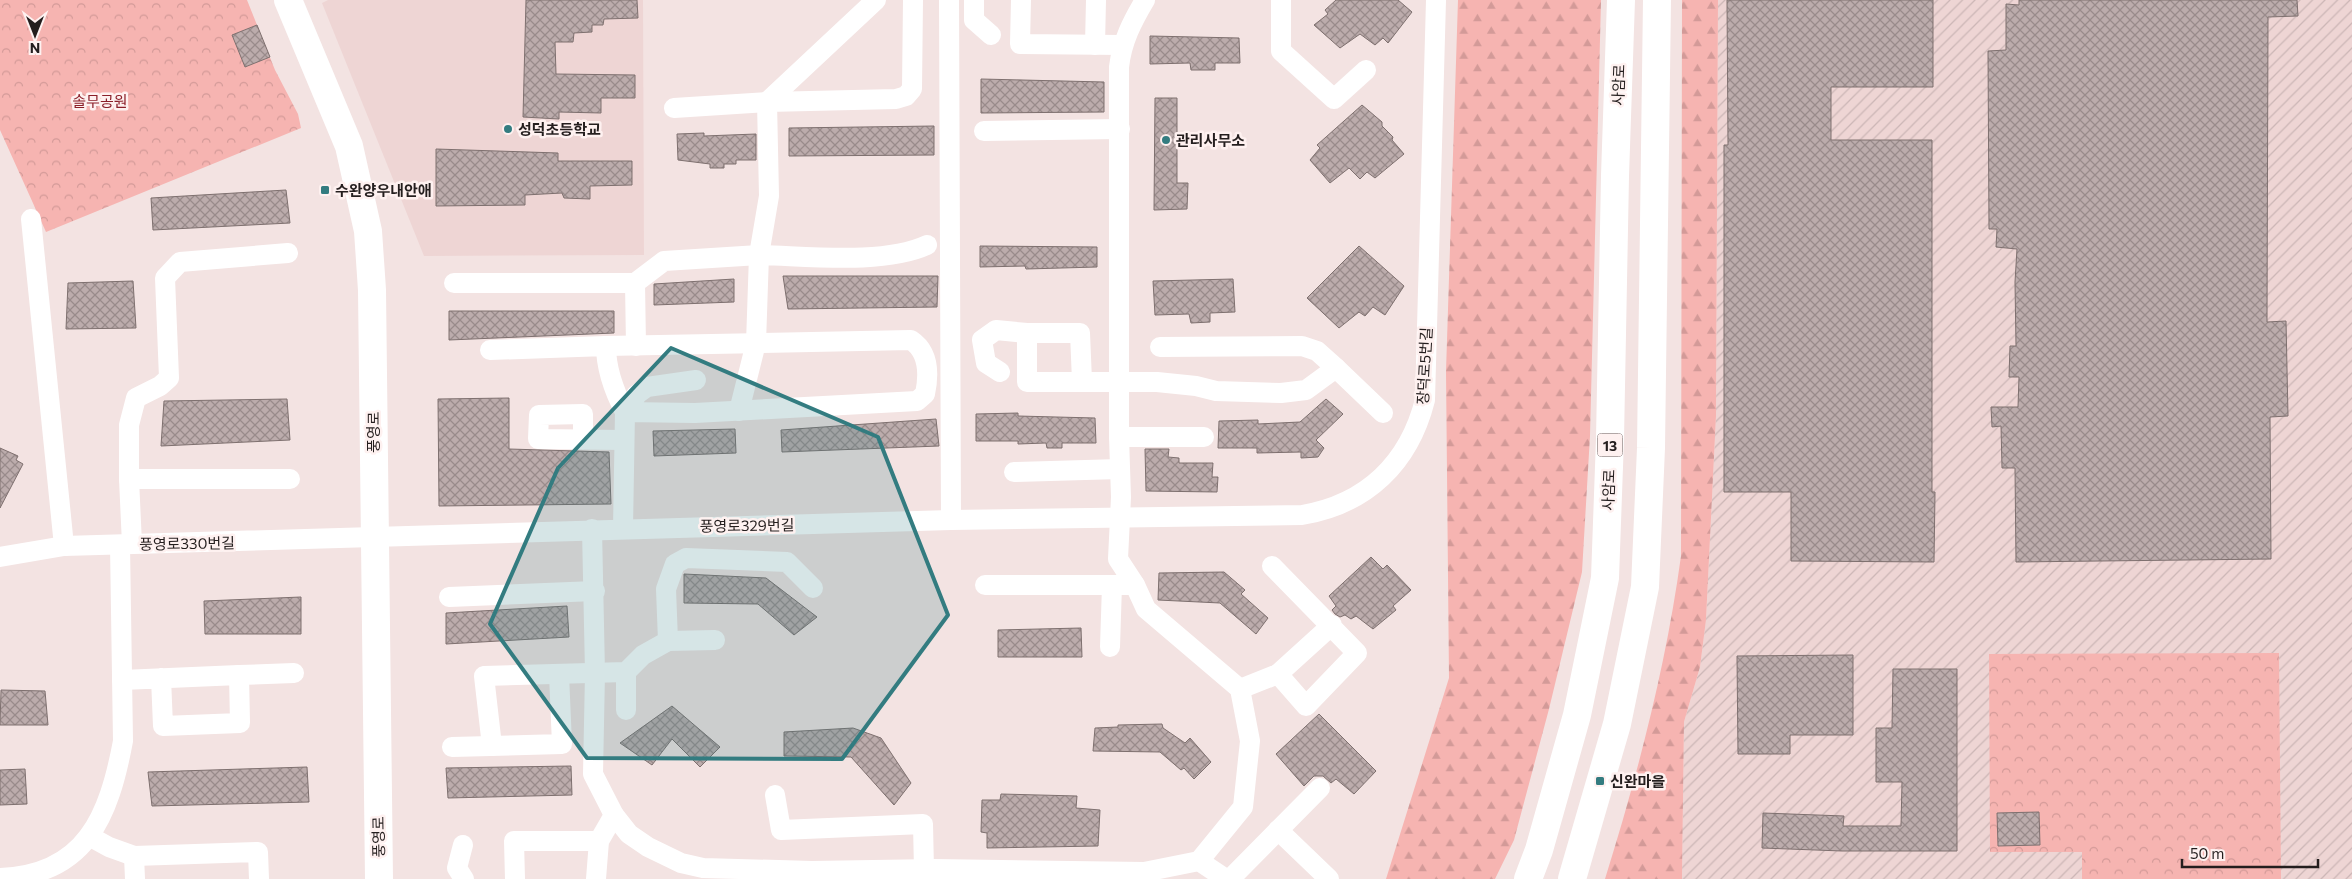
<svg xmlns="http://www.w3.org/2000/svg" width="2352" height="879" font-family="Commissioner,'Noto Sans KR',sans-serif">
  <defs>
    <pattern id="industrial-furrows" width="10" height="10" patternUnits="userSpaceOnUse" patternTransform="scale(1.25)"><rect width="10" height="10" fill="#eed5d4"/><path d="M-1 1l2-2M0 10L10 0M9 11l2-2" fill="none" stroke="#ccb6b6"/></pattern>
    <pattern id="forest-firs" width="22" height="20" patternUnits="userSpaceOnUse" patternTransform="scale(1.25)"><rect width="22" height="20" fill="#f6b4b1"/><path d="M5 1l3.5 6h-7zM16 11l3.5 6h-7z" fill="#d39a98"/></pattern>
    <pattern id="park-crowns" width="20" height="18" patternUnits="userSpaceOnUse" patternTransform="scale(1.25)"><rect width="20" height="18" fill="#f6b4b1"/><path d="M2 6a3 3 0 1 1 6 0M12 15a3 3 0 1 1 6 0" fill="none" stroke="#d39a98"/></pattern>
    <pattern id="building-cross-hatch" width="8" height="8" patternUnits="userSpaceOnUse" patternTransform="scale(1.25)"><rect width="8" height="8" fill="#bcacac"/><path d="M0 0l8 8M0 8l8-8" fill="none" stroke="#998b8b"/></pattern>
  </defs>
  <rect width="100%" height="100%" fill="#f3e3e2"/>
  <polygon fill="#eed5d4" points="328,0 643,0 644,255 424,256 322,3"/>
  <polygon fill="url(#industrial-furrows)" points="1718,0 2352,0 2352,879 1682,879 1684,722 1700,667 1706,620 1716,416"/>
  <g fill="url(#forest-firs)">
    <polygon points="1458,0 1601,0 1590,436 1582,572 1549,709 1514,840 1495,879 1386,879 1449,678 1446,371"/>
    <path d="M1682 0H1718L1716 416 1706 620 1700 667 1684 722 1682 879H1605C1638 773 1666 666 1681 556Z"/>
  </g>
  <g fill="url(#park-crowns)">
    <polygon points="0,0 247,0 275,70 298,114 301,128 46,232 0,130"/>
    <polygon points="2279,653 2281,879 2082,879 2082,852 1990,852 1989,654"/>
  </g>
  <g fill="url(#building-cross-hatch)" stroke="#7e706f">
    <polygon points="526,0 637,0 638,18 604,19 603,25 592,25 592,32 574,33 573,42 555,42 556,74 635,75 635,98 601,98 601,113 559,112 559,119 523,117"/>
    <polygon points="1336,0 1398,0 1412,12 1388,43 1383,38 1375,45 1360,34 1340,48 1314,25 1328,14 1325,10"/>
    <polygon points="1727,0 1933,0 1933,87 1831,87 1831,140 1932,140 1932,492 1935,492 1934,562 1791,561 1791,492 1724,492 1724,145 1728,145"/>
    <polygon points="2019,0 2297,0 2298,16 2268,17 2267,322 2286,321 2288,416 2270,417 2271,559 2016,562 2015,468 2002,468 2001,426 1992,427 1991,407 2018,407 2019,377 2009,377 2010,346 2016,346 2015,282 2017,249 1996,247 1997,229 1989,229 1988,51 2006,50 2006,4 2019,5"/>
    <polygon points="257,25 270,57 245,67 232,35"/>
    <polygon points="1150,36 1239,38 1240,63 1215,63 1215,70 1191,70 1190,63 1150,64"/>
    <polygon points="981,79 1104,82 1104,112 981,113"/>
    <polygon points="1155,98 1177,98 1177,183 1188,183 1187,209 1154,210"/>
    <polygon points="1362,105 1382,122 1382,126 1393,137 1392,140 1404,154 1375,178 1367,172 1360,179 1349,168 1330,183 1310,160 1320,148 1317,145"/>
    <polygon points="934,126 934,155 789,156 789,128"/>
    <polygon points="704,133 704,136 756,134 756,160 736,160 736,164 724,164 724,168 710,168 710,164 678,160 677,134"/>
    <polygon points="436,149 558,153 558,161 632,161 632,185 590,186 590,199 564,198 562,193 525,195 525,205 436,206"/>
    <polygon points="286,190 290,223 153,230 151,198"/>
    <polygon points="980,246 1097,247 1097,267 1026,269 1025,266 980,267"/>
    <polygon points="1359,246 1404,286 1385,315 1373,307 1365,316 1359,312 1339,328 1307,298"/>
    <polygon points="783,276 938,276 937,307 788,309"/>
    <polygon points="734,279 734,302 654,305 654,284"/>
    <polygon points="1233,279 1235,312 1210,313 1210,322 1191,323 1189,314 1155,315 1153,281"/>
    <polygon points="133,281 136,328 66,329 68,283"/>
    <polygon points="449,311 614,311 614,333 449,340"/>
    <polygon points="509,398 509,449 609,452 611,504 439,506 438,399"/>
    <polygon points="287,399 290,440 161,446 164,401"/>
    <polygon points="1326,399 1343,414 1316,440 1324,448 1318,457 1301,458 1301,452 1257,453 1257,448 1218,448 1219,421 1258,420 1258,424 1300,422"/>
    <polygon points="1018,413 1018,416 1095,418 1096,443 1062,443 1062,448 1047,448 1046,443 1018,444 1018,441 976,441 976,414"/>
    <polygon points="936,419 939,446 782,452 781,430"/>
    <polygon points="735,429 736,453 654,456 653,431"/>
    <polygon points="0,448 18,456 16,460 23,464 0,508"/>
    <polygon points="1145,449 1169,449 1168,457 1179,458 1179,463 1213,463 1212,477 1218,477 1217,492 1146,491"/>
    <polygon points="1371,557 1383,569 1387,565 1411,590 1393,606 1396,610 1373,629 1356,616 1351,619 1345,615 1340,617 1335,614 1332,610 1336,606 1329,596"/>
    <polygon points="1224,572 1245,590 1241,594 1268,618 1256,634 1220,603 1158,600 1159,573"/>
    <polygon points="684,574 766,578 817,617 794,635 758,604 684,603"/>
    <polygon points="301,597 301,634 205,634 204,601"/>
    <polygon points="567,606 569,637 446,644 446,613"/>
    <polygon points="1081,628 1082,657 998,657 998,630"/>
    <polygon points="1853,655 1853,735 1790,735 1790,754 1738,754 1737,656"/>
    <polygon points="1893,669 1957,669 1957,851 1842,851 1762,848 1763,813 1844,816 1843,826 1901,826 1902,782 1876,782 1876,728 1892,728"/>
    <polygon points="1,690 45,691 48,725 0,725"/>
    <polygon points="672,706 720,747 700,767 672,739 652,765 620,743"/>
    <polygon points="1319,714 1376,771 1354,794 1336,779 1331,783 1323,776 1314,776 1304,786 1276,754"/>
    <polygon points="1162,724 1163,728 1185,743 1190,738 1211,762 1194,779 1184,768 1181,770 1160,752 1093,751 1095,728 1118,727 1118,725"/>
    <polygon points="853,728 881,738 911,783 894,805 851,757 784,756 784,732"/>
    <polygon points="571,766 572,795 448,798 446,768"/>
    <polygon points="307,767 309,802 152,806 148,772"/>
    <polygon points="25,769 27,804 0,805 0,770"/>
    <polygon points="1001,794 1077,796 1076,808 1100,810 1098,846 987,848 987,833 981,832 982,800 1000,800"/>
    <polygon points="2039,812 2040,845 1998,846 1997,813"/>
  </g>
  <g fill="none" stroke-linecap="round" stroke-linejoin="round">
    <g stroke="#fff" stroke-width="20">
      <polyline points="949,0 951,520"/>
      <polyline points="974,0 974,20 991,35"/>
      <polyline points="1021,0 1020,44 1122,45"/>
      <polyline points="1281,0 1281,51 1334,99 1366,70"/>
      <polyline points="1095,45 1096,0"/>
      <polyline points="674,108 767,102 896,99 906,96 912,89 913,0"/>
      <polyline points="984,131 1120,129"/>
      <polyline points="31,219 64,546"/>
      <polyline points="454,283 635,283"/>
      <path d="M606 346 911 340C929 352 929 375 925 394L917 401 695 413 625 412 623 528"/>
      <polyline points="636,346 635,283 664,261 759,255 769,196 767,102 876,0"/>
      <polyline points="1160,347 1302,346 1317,351 1336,368"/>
      <path d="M490 350 606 346C606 370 614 391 625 412"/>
      <polyline points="1000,372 986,363 982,340 996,330 1027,333"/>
      <polyline points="1082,381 1080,333 1027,333 1027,382 1157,382 1196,386 1216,391 1281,393 1306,390 1336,368 1383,413"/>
      <path d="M739 411 756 343 759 255C807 256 884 265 927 245"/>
      <polyline points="630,412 636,395 647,387 696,380"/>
      <polyline points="1119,437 1204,437"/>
      <polyline points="583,440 583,414 539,415 538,439 623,440"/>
      <polyline points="1014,472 1120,469"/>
      <polyline points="129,479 129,425 136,398 160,386 169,378 165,278 180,262 288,253"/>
      <path d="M592 529 595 673 593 774 614 815 629 834 648 847 681 863 703 868 812 871 935 869 1144 872 1199 861 1243 807 1250 741 1240 689 1146 609 1135 585 1118 559 1121 497 1119 437V67C1122 41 1132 22 1145 0"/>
      <polyline points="132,544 129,479 290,479"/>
      <path d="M0 557 64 546 951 520 1302 515C1367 504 1409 463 1425 400L1436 0"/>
      <polyline points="1272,566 1357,653 1306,706 1278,674 1332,625"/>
      <polyline points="985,585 1135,585"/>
      <polyline points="449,597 595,591"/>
      <polyline points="668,641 666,589 675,564 686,558 787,562 813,588"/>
      <polyline points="1110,647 1112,585"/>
      <polyline points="626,672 626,710"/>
      <polyline points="239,675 294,673"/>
      <polyline points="122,680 239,675 240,723 163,726 161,678"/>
      <polyline points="1240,689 1278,674"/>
      <polyline points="492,746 484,676 626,672 643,655 668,641 715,640"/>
      <polyline points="452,747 562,744 559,674"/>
      <polyline points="775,795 781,830 923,824 924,870"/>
      <polyline points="1278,830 1329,879"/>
      <polyline points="89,836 109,847 134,856 258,852 259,879"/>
      <polyline points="463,845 457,868 464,879"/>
      <polyline points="134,856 135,879"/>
      <polyline points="1199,861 1226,879"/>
      <path d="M0 878C86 875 109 816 123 741L120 545"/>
      <polyline points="515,879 514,841 599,841"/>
      <polyline points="596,879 599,841 614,815"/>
      <polyline points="1230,879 1320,788"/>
    </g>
    <polyline stroke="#fff" stroke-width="28" points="288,0 349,146 368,231 372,290 379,879"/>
    <g stroke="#fff" stroke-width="28">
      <polyline points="1528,879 1539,850 1577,715 1605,578 1610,439 1615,176 1621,0"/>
      <polyline points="1572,879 1617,724 1645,587 1651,448 1657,0"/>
    </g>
  </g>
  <path fill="#337c80" fill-opacity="0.2" stroke="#337c80" stroke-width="4" stroke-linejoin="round" d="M671 348 878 437 948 615 842 759 587 758 490 624 558 468Z"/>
  <g fill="#337c80" stroke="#fef1f0" stroke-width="2">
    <circle cx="508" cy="129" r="5"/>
    <circle cx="1166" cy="140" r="5"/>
    <rect x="320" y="185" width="10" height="10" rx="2.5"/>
    <rect x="1595" y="776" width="10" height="10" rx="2.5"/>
  </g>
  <g text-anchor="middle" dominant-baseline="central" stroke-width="5" stroke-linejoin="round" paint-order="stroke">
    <rect fill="#fef1f0" stroke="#655d5d" stroke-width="1" x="1597.5" y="433.5" width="25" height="23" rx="4"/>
    <g font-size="14" font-weight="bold" fill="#241e1e">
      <text x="1610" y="445">13</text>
    </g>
    <g font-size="15" fill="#241e1e" stroke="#fef1f0">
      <text transform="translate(1618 85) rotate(-88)">사암로</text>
      <text transform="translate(1424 366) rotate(-87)">장덕로5번길</text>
      <text transform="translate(373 432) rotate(-90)">풍영로</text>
      <text transform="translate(1608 490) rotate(-88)">사암로</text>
      <text transform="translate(747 525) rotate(-1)">풍영로329번길</text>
      <text transform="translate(187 543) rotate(-1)">풍영로330번길</text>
      <text transform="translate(378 837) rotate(-91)">풍영로</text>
    </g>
    <g font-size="15" fill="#8b1f29" stroke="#fef1f0">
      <text x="100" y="101">솔무공원</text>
    </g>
    <g font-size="15" font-weight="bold" fill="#241e1e" stroke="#fef1f0" text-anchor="start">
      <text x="518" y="129">성덕초등학교</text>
      <text x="1176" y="140">관리사무소</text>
      <text x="335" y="190">수완양우내안애</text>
      <text x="1610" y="781">신완마을</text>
    </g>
  </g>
  <g transform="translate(35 35) rotate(180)" stroke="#fef1f0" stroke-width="4" paint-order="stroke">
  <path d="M0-4L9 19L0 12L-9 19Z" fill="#241e1e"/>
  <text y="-8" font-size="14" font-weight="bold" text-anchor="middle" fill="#241e1e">N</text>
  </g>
  <path d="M2182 859v8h136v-8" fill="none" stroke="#241e1e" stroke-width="2.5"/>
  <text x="2190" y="859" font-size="15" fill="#241e1e" stroke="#fef1f0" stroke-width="4" paint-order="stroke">50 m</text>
</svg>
